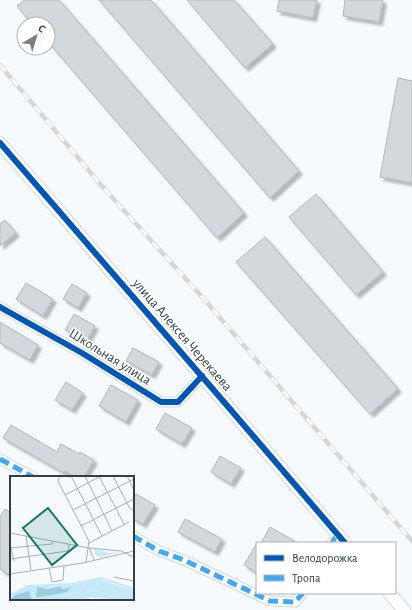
<svg xmlns="http://www.w3.org/2000/svg" width="412" height="610" font-family="'Alegreya Sans',sans-serif">
  <defs>
    <filter id="shadow"><feDropShadow dx="3.5" dy="3.5" stdDeviation="1" flood-color="#0004"/></filter>
  </defs>
  <rect width="100%" height="100%" fill="#f7fafc"/>
  <g fill="#d2d8db" stroke="#b1b7ba" filter="url(#shadow)">
    <polygon points="24,0 59,0 244,213 217,238 48,42 48,24 32,24 17,6"/>
    <polygon points="99,0 151,0 299,171 270,198"/>
    <polygon points="187,0 234,0 273,44 245,68"/>
    <polygon points="279,0 317,0 313,18 277,11"/>
    <polygon points="345,0 383,0 379,22 343,16"/>
    <polygon points="398,78 412,81 412,183 380,177"/>
    <polygon points="316,194 383,272 356,295 289,217"/>
    <polygon points="5,220 16,233 0,246 0,224"/>
    <polygon points="265,237 398,389 370,414 236,262"/>
    <polygon points="26,283 53,299 43,316 16,299"/>
    <polygon points="72,284 87,293 78,308 63,299"/>
    <polygon points="74,314 95,326 86,342 65,330"/>
    <polygon points="0,322 38,345 30,360 0,343"/>
    <polygon points="133,348 159,362 152,375 126,361"/>
    <polygon points="66,382 83,393 72,410 55,400"/>
    <polygon points="111,385 138,400 126,422 99,406"/>
    <polygon points="165,413 192,428 182,444 156,429"/>
    <polygon points="11,425 57,452 61,444 79,454 80,452 94,460 84,477 75,477 65,471 64,473 3,438"/>
    <polygon points="220,456 241,468 231,484 211,472"/>
    <polygon points="136,494 155,505 143,524 133,519 133,499"/>
    <polygon points="5,509 11,513 11,576 0,569 0,517"/>
    <polygon points="185,519 222,539 215,552 178,532"/>
    <polygon points="270,527 298,543 261,543"/>
    <polygon points="257,543 257,573 244,565"/>
  </g>
  <g fill="none" stroke-linecap="round" stroke-linejoin="round">
    <defs>
      <g id="street">
        <polyline points="0,307 82,353 161,402 178,402 202,376"/>
        <polyline points="0,459 33,477"/>
        <polyline points="133,536 159,551 184,560 270,601 295,602 303,593"/>
        <polyline points="332,543 337,534"/>
      </g>
      <g id="secondary">
        <polyline points="0,143 224,402 345,543"/>
        <polyline points="389,593 404,610"/>
      </g>
    </defs>
    <use href="#street" stroke="#d2d8dc" stroke-width="11"/>
    <use href="#secondary" stroke="#d2d8dc" stroke-width="14"/>
    <use href="#street" stroke="#fefeff" stroke-width="9"/>
    <use href="#secondary" stroke="#fefeff" stroke-width="12"/>
    <defs>
      <polyline id="rail" points="0,65 101,185 203,298 412,541"/>
    </defs>
    <use href="#rail" stroke="#d5d6d7" stroke-width="4.5"/>
    <use href="#rail" stroke="#fff" stroke-width="3" stroke-dasharray="9" stroke-linecap="butt"/>
    <g stroke="#3fa9f5" stroke-width="5" stroke-dasharray="10 5" stroke-linecap="butt">
      <polyline points="0,459 33,477"/>
      <polyline points="133,536 159,551 184,560 270,601 295,602 303,593"/>
      <polyline points="332,543 337,534"/>
    </g>
    <defs>
      <g id="cycleway">
        <polyline points="0,143 224,402 345,543"/>
        <polyline points="0,307 82,353 161,402 178,402 202,376"/>
      </g>
    </defs>
    <use href="#cycleway" stroke="#fff" stroke-width="8"/>
    <use href="#cycleway" stroke="#0057b8" stroke-width="6"/>
  </g>
  <g text-anchor="middle" dominant-baseline="central" stroke-width="3" stroke-linejoin="round" paint-order="stroke">
    <g font-size="14" fill="#333e42" stroke="#fff">
      <text transform="translate(182 335) rotate(49)">улица Алексея Черекаева</text>
      <text transform="translate(110 357) rotate(32)">Школьная улица</text>
    </g>
  </g>
  <g transform="translate(10 476)">
    <rect width="124" height="124" fill="#f7fafc"/>
    <path d="M85 73 99 77 112 76 90 81 84 78Z" fill="#c5e9fa"/>
    <path d="M91 101 122 111 124 115 95 104 40 111 26 120V123L23 116 0 121V118L18 109 61 107ZM73 114 87 115 115 124 79 121 76 122 87 124H35Z" fill="#c5e9fa"/>
    <path d="M91 104 124 115V124H115L88 115 73 114 35 124H22L21 119 0 122 20 113 27 123 34 119 57 116 58 113H52L50 110Z" fill="#c5e9fa"/>
    <path d="M50 110 52 113 61 112 57 116 26 122 27 111 37 113ZM19 115 22 124H0L5 119Z" fill="#9ecce1"/>
    <path fill="none" stroke="#a9afb2" stroke-width="1" d="M50 0 48 5 79 65 76 86M61 0 92 60M75 0 102 55M89 0 114 48M103 0 119 31 124 35M117 0 124 14M55 19 91 0M63 34 124 3M71 50 124 23M0 57 79 72 111 75 124 81M16 60 21 94M79 67 119 46M0 68 4 85M79 71 84 84M0 72 42 68 43 65M0 83 58 75 59 68M39 92 42 106 53 104 54 90M0 98 73 87 124 75M104 101 124 105"/>
    <path fill="#0f766e" fill-opacity="0.15" stroke="#0f766e" stroke-width="2" d="M38 32 67 69 42 89 13 52Z"/>
    <rect width="124" height="124" fill="none" stroke="#333e42" stroke-width="2"/>
  </g>
  <rect x="256" y="542" width="140" height="52" fill="#ffffff" stroke="#adb2b3"/>
  <rect x="264" y="555" width="20" height="6" fill="#0057b8" stroke="#adb2b3"/>
  <text x="292" y="562" font-size="12" fill="#333e42">Велодорожка</text>
  <rect x="264" y="575" width="20" height="6" fill="#3fa9f5" stroke="#adb2b3"/>
  <text x="292" y="582" font-size="12" fill="#333e42">Тропа</text>
  <g transform="translate(36 36) rotate(38)"><circle r="19" fill="#ffffff" stroke="#adb2b3"/>
  <path d="M0-3L7 15L0 10L-7 15Z" fill="#788083"/>
  <text y="-6" font-size="11" font-weight="bold" text-anchor="middle" fill="#333e42">С</text>
  </g>
</svg>
